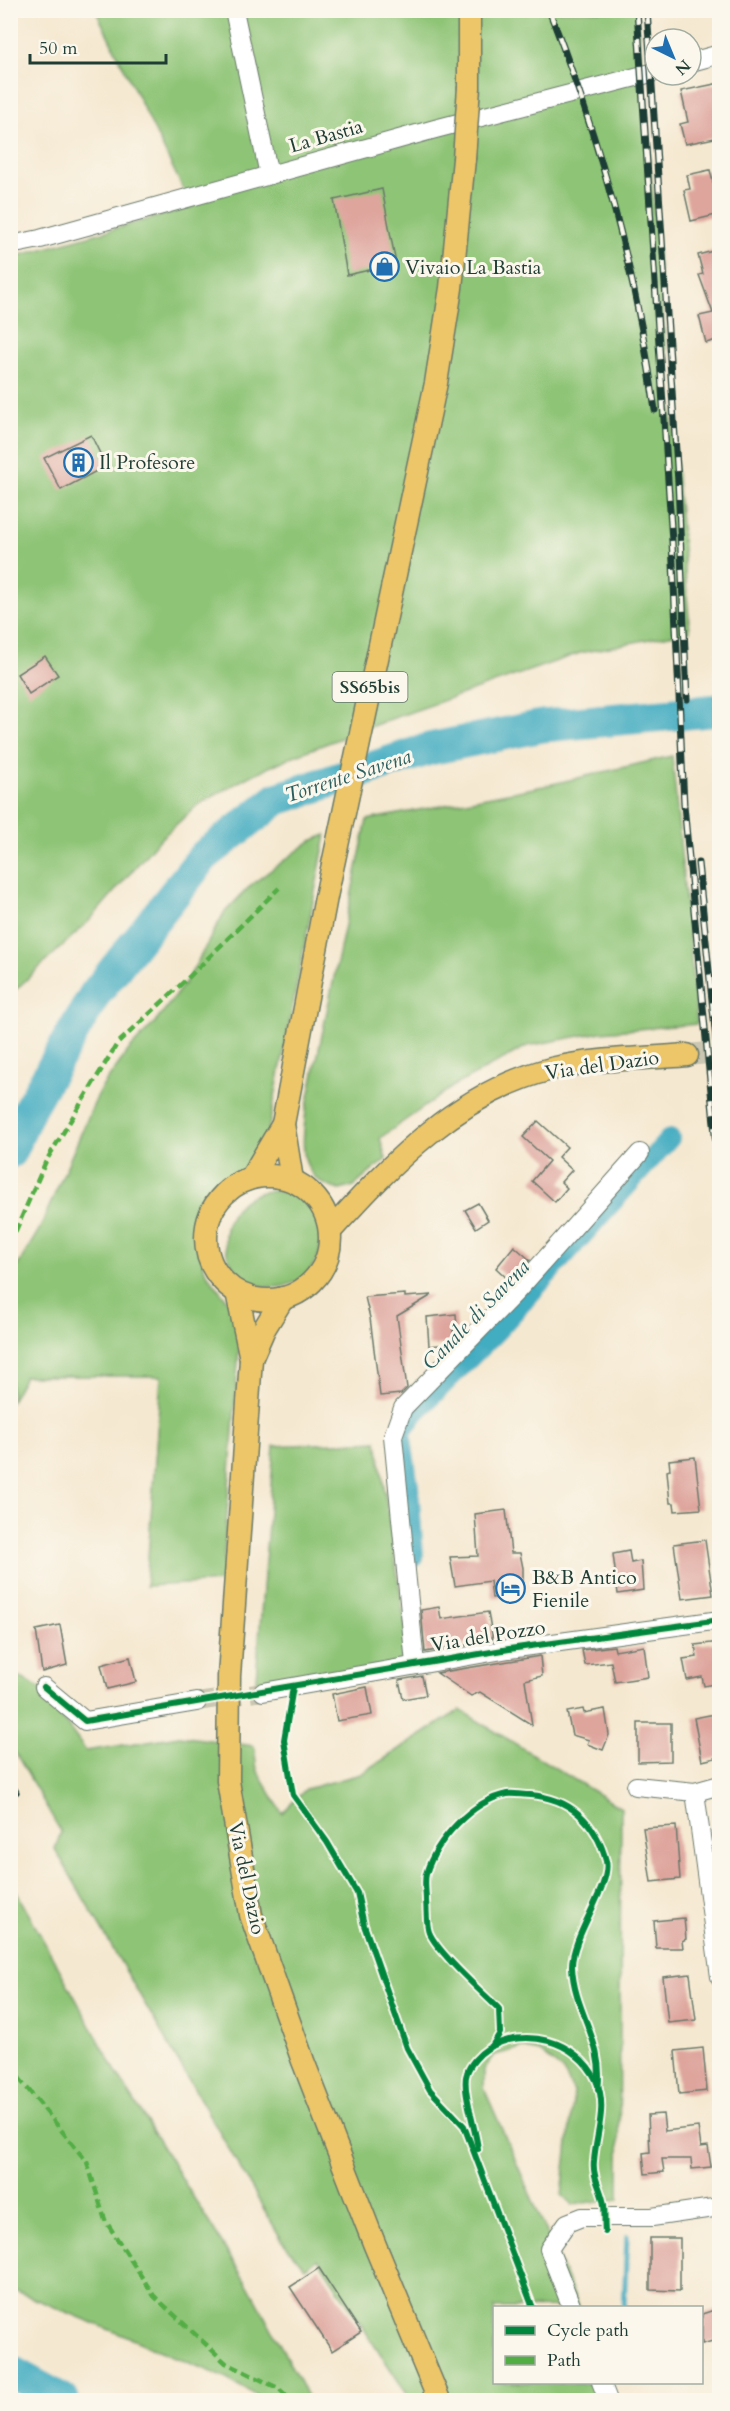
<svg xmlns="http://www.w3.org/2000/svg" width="730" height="2411" font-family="Cardo,serif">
  <rect width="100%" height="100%" fill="#fbf7ec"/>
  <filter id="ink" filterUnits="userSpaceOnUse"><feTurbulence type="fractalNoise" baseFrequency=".0167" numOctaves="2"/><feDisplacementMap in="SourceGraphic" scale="12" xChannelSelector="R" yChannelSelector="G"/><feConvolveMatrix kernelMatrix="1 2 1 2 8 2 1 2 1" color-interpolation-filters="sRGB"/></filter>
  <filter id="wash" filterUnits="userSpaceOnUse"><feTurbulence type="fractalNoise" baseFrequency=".008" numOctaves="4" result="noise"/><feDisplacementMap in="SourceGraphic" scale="24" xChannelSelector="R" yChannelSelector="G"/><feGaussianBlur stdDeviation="1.35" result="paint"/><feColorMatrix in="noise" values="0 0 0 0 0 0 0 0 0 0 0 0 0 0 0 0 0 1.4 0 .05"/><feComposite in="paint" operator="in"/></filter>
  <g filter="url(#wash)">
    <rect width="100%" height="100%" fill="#f5e8d0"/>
    <g fill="#8ec476" stroke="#568055" stroke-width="1.5">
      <polygon points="96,11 637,11 690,631 580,653 388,720 291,757 246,778 200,803 157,842 90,920 11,994 10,258 192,207"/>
      <path d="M672 756 697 1024 601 1032 527 1046 454 1086 380 1138 386 1159 354 1186 340 1190C297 1180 302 1146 306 1111L367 820 544 786Z"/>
      <polygon points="326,835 268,1132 242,1172 218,1190 209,1203 199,1232 199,1247 205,1271 233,1308 240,1334 222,1582 146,1586 161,1376 25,1376 11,1401 11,1277 39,1230 100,1090 128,1051 158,1019 189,977 224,913 252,884 311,841"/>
      <circle cx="273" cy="1239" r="48"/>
      <polygon points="377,1441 411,1663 255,1691 274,1446"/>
      <polygon points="10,1672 40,1688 86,1751 179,1736 254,1746 257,1770 282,1813 306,1789 361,1774 460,1710 621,1808 619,2199 573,2204 562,2195 574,2092 562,2070 540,2052 521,2048 495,2055 484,2069 484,2088 579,2307 494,2308 494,2382 609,2383 616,2400 411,2400 318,2259 305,2268 283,2242 55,1849 61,1832 11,1745"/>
      <polygon points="11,1882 118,2075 255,2297 309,2400 265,2400 221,2376 11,2289"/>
    </g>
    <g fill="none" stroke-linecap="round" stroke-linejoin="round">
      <polyline stroke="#42acc1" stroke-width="5" points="624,2308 627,2236"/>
      <polyline stroke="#42acc1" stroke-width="20" points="414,1557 409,1487 401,1433 415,1413 496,1332 670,1138"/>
      <g stroke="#42acc1" stroke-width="33">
        <polyline points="10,1152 30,1107 95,994 204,856 277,799 429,749 542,726 720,710"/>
        <polyline points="10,2371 63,2400"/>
      </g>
    </g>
    <g id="blocks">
      <g fill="#dea59d">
        <polygon points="720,83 720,137 685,144 680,124 688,122 681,91"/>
        <polygon points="710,170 713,182 717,181 720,214 691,221 684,190 690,189 687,175"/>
        <polygon points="382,189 396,264 347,275 334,200"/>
        <polygon points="720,249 720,339 706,343 699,316 713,313 699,275 703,274 698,255"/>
        <polygon points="91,435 106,466 61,490 44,458"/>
        <polygon points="45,656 58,675 29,694 17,674"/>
        <polygon points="538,1121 567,1147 558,1157 572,1170 561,1182 567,1188 555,1202 532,1181 549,1161 523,1137"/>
        <polygon points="478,1203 488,1220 476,1228 465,1210"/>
        <polygon points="514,1246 530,1260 510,1281 496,1268"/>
        <polygon points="405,1294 405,1297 432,1295 397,1316 407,1388 401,1394 380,1396 370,1318 365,1297"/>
        <polygon points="456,1314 457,1330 453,1330 454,1340 450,1344 429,1346 427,1317"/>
        <polygon points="695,1457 701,1509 675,1511 674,1503 670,1503 667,1471 670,1470 669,1460"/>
        <polygon points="506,1510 511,1553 520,1553 523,1568 523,1582 516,1583 519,1595 492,1598 490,1581 455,1586 450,1557 478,1556 475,1514"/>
        <polygon points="705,1540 713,1595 682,1599 674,1544"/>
        <polygon points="629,1551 631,1563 641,1561 643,1590 618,1594 613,1554"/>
        <polygon points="439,1607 441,1619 488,1612 493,1640 425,1652 421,1610"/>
        <polygon points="60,1625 67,1665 42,1672 36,1630"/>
        <polygon points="720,1642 720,1683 704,1686 702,1677 687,1680 683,1659 697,1657 695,1645"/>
        <polygon points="614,1646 615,1651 644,1646 648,1677 615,1682 611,1662 585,1665 582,1650"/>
        <polygon points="540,1656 542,1676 525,1680 532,1725 480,1692 471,1696 437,1673"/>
        <polygon points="130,1657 136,1682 107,1689 101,1665"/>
        <polygon points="422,1676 426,1695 403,1699 399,1680"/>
        <polygon points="367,1687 372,1715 337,1721 332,1694"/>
        <polygon points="583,1709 584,1713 605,1709 609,1735 603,1750 587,1744 589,1740 572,1735 567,1712"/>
        <polygon points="720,1713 720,1757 702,1761 694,1718"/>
        <polygon points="638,1723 671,1723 671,1761 638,1762"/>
        <polygon points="676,1826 680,1879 651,1882 643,1828"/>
        <polygon points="684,1918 686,1939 682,1941 683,1948 656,1948 654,1921"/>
        <polygon points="690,1974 696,2020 668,2023 663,1977"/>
        <polygon points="703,2048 707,2091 679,2094 675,2051"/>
        <polygon points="663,2114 665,2131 698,2127 701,2147 708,2146 711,2167 692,2169 691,2159 662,2159 664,2172 645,2174 643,2153 650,2152 648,2115"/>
        <polygon points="650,2238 680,2238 680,2291 650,2290"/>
        <polygon points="319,2268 361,2332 332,2351 290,2287"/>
        <polygon points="720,2308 720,2339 702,2344 702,2314"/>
      </g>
    </g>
  </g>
  <g filter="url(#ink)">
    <use href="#blocks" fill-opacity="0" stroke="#6a796b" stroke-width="1.5"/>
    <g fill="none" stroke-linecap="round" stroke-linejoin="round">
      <polyline stroke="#cac6b1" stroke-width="18" stroke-dasharray="18 9" stroke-linecap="butt" points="197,1702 263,1692"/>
      <polyline stroke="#cac6b1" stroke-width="22" stroke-dasharray="22 11" stroke-linecap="butt" points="687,1055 720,1052"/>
      <defs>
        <g id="minor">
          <polyline points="234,10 269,175"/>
          <polyline points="691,62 720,54"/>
          <polyline points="10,245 40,239 435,129 655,72"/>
          <polyline points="415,1664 393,1436 403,1408 516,1292 640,1153"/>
          <polyline points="44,1687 85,1721 197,1702"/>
          <polyline points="263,1692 509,1649 720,1620"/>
          <polyline points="720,1785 695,1792 720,1977"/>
          <polyline points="636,1786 695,1792"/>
          <polyline points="572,2308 549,2249 567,2223 582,2217 652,2217 720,2207"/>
          <polyline points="601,2382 608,2400"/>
        </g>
        <g id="major">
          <polyline points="469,87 469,10"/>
          <circle cx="268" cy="1238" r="62"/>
          <polyline points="251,1178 283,1124"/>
          <polyline points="292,1180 283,1124 326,897 436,383 451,288 464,159"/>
          <path d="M330 1231C393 1162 457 1093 551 1069 595 1058 643 1059 687 1055"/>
          <polyline points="237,1292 251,1359 229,1676 228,1781 251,1915 303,2061 374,2243 439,2400"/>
          <polyline points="251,1359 264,1329 283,1298"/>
        </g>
      </defs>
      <use href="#minor" stroke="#6a796b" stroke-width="20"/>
      <use href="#major" stroke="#6a796b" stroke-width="25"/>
      <use href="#minor" stroke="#fff" stroke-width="18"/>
      <use href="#major" stroke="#ecc669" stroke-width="22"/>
      <defs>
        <g id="rail">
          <path d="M549 10C600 140 636 272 655 410"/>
          <polyline points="637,10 672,541 684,805 720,1187"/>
          <polyline points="647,10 678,482 687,699"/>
          <polyline points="698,863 720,1078"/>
          <polyline points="10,1782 16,1792"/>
        </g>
      </defs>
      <use href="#rail" stroke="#1f3d34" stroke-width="7"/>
      <use href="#rail" stroke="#fbf7ec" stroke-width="4.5" stroke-dasharray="14" stroke-linecap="butt"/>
      <defs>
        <polyline id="major-bridge" points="464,159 469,87"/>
      </defs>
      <use href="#major-bridge" stroke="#6a796b" stroke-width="25" stroke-linecap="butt"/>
      <use href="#major-bridge" stroke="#ecc669" stroke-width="22"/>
      <g stroke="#52ad45" stroke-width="4.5" stroke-dasharray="9 4.5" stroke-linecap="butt">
        <polyline points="10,1244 46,1161 117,1044 189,977 279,888"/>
        <polyline points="10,2067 87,2162 105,2220 154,2296 226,2363 278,2388 291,2400"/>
      </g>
      <defs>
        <g id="cycleway">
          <polyline points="44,1687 85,1721 509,1649 720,1620"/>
          <polyline points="293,1687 284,1740 293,1795 327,1842 357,1893 364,1925 407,2048 430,2090 464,2126 533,2308"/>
          <path d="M492 2046 500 2033 499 2009C483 1993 437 1952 429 1932 426 1924 427 1910 426 1901 426 1893 424 1881 426 1874 436 1840 472 1801 507 1794 514 1793 523 1795 530 1795 570 1798 596 1822 606 1861 612 1885 571 1936 572 1967 574 2012 605 2042 598 2089"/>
          <path d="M478 2149C476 2129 461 2088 467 2073 470 2064 479 2054 487 2049 524 2026 577 2040 596 2080 608 2107 596 2133 594 2161 592 2177 602 2190 604 2205 605 2214 604 2223 605 2232"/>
        </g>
      </defs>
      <use href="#cycleway" stroke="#fbf7ec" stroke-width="10"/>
      <use href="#cycleway" stroke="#00873e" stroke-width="6"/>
    </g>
  </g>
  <defs>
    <symbol id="shop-ring" viewBox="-11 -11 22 22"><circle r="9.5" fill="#fbf7ec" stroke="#1f6fb2" stroke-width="1.5"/><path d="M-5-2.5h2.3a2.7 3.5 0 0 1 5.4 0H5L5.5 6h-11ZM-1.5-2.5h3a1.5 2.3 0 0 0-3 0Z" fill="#1f6fb2"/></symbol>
    <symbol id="building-ring" viewBox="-11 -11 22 22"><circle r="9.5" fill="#fbf7ec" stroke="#1f6fb2" stroke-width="1.5"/><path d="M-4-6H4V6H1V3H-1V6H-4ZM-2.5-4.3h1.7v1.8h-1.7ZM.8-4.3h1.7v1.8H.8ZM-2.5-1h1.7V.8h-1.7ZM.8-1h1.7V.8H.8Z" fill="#1f6fb2"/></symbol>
    <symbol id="hotel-ring" viewBox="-11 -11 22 22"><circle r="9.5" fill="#fbf7ec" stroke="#1f6fb2" stroke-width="1.5"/><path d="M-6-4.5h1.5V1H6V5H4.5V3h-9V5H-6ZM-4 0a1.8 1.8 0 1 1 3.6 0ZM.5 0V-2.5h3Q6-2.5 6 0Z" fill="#1f6fb2"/></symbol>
  </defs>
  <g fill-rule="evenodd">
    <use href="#shop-ring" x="368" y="250" width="33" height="33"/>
    <use href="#building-ring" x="62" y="446" width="33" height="33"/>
    <use href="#hotel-ring" x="494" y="1572" width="33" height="33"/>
  </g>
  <g text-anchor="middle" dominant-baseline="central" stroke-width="6" stroke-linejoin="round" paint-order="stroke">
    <rect fill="#fbf7ec" stroke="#61756b" stroke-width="1.5" x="332.5" y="672" width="75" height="30" rx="4.5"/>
    <g font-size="18" font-weight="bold" fill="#1f3d34">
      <text x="370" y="687">SS65bis</text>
    </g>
    <g font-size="20" fill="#1f3d34" stroke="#fbf7ec">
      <text transform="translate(326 136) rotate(-16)">La Bastia</text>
      <text transform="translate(602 1065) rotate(-8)">Via del Dazio</text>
      <text transform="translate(488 1636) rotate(-9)">Via del Pozzo</text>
      <text transform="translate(247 1878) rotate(78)">Via del Dazio</text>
    </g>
    <g font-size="20" fill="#1f3d34" stroke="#fbf7ec" text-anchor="start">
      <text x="405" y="267">Vivaio La Bastia</text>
      <text x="99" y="462">Il Profesore</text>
      <text x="532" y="1577">B&amp;B Antico<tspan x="532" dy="23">Fienile</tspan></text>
    </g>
    <g font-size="21" font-style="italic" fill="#2a5e5e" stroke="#fbf7ec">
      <text transform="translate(348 776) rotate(-18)">Torrente Savena</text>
      <text transform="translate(476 1315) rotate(-46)">Canale di Savena</text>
    </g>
  </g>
  <rect width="730" height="2411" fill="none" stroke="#fbf7ec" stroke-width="36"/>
  <rect x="493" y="2306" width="210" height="78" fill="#fbf7ec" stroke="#a3ada2" stroke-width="1.5"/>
  <rect x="505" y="2326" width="30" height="9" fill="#00873e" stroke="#a3ada2" stroke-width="1.5"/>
  <text x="547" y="2336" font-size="18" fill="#1f3d34">Cycle path</text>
  <rect x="505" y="2356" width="30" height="9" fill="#52ad45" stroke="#a3ada2" stroke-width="1.5"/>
  <text x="547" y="2366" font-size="18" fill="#1f3d34">Path</text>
  <g transform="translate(673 57) rotate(137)"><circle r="28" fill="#fbf7ec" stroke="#a3ada2" stroke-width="1.5"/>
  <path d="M0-4.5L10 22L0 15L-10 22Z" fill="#1f6fb2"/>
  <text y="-9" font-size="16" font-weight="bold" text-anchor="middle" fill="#1f3d34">N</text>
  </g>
  <path d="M30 54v9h136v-9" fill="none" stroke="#1f3d34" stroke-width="3"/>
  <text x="39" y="54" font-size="18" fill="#1f3d34" stroke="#fbf7ec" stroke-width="4.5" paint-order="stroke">50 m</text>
</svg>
